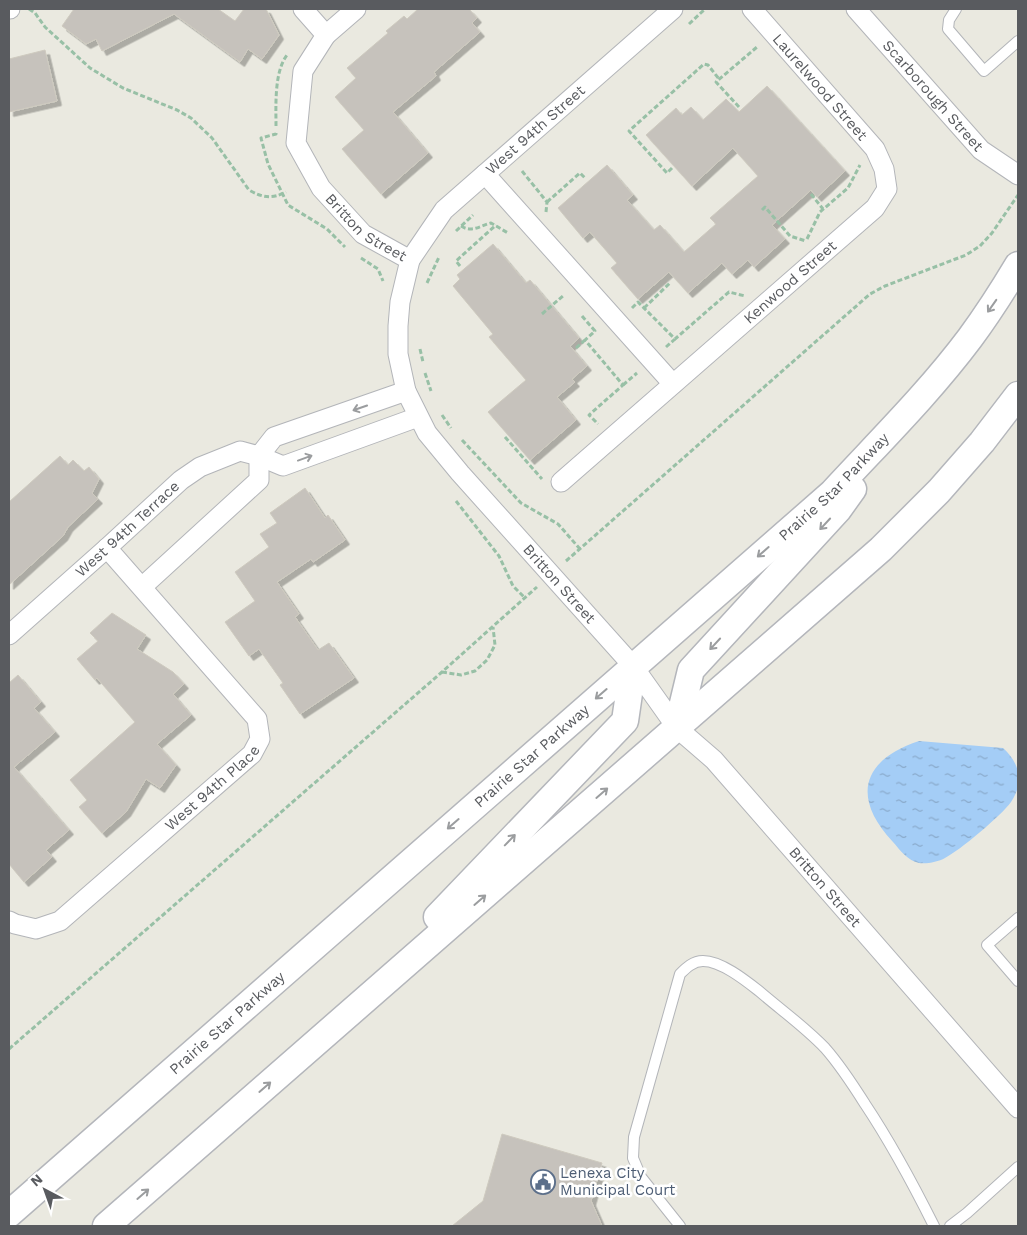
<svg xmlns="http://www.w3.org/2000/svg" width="1027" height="1235" font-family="'Work Sans',sans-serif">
  <defs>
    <pattern id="water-ripples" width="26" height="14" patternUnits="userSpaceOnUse" patternTransform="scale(1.25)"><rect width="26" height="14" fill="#a4cdf6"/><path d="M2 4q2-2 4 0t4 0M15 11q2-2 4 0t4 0" fill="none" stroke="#89a9ca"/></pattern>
    <filter id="shadow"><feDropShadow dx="4.5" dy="4.5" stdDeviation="0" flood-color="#0004"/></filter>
  </defs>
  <rect width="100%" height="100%" fill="#eae9e0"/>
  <path fill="url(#water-ripples)" d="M919 741 1003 748C1020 763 1024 783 1011 802 1002 815 959 851 945 858 938 862 927 864 919 863 908 861 900 850 893 842 851 797 862 760 919 741Z"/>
  <g fill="#c6c2bc" stroke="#cecabf" filter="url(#shadow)">
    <polygon points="74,9 218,9 235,21 244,9 266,9 279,35 262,59 248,49 240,62 174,14 102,51 96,39 86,44 62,26"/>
    <polygon points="418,9 469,9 477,18 472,23 480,32 434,72 436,76 393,112 428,153 381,194 342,149 364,130 335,97 356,78 347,68 388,33 386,31 404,16 407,19"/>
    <polygon points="45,50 57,101 9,112 9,59"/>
    <polygon points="767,86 845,171 817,197 811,190 772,225 785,239 754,267 748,260 732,274 722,263 688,293 669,272 638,299 611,268 617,263 590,232 583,238 558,208 607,165 633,195 627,200 654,230 660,225 684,252 716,224 710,218 758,176 733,148 692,186 646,135 676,108 682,115 691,107 703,120 726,99 739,112"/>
    <polygon points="493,244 526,283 530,280 579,338 570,346 587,366 572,379 575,382 557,397 576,420 530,460 488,412 526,380 489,337 493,334 453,286 460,279 457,275"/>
    <polygon points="60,456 68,465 73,460 84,471 89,467 99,479 92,493 98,499 68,527 63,536 9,585 9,502"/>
    <polygon points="305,488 325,518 328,515 345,540 313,562 311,559 277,582 299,614 295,617 318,650 329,643 354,678 300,714 280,685 283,683 259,649 249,656 225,622 255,601 235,572 269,547 260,534 277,523 270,513"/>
    <polygon points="112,613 146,635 137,649 173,672 184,684 173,694 191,715 157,744 176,765 160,788 146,779 126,812 102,833 79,807 87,800 70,780 135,722 97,678 95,680 77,659 98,641 90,633"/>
    <polygon points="18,675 41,702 34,708 55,732 14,767 69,830 46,850 52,857 24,882 9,864 9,683"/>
    <polygon points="502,1134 602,1163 591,1201 602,1226 452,1226 483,1201"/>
  </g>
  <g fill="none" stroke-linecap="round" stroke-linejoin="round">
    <defs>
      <g id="lane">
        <polyline points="956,9 949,20 948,29 984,71 1018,41"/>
        <polyline points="1018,918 987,945 1018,981"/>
        <path d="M680 1226 641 1177 633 1158 634 1137 680 974C686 968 693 961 703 961 721 961 745 980 759 991 781 1010 805 1027 825 1048 840 1065 853 1085 865 1104 891 1143 913 1184 934 1226"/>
        <polyline points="950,1226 967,1213 1018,1167"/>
      </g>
      <g id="street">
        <polyline points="9,9 10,9"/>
        <path id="s1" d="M303 9 326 35 303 71 296 143 321 188 363 234 410 260 400 302 398 326V354L406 391 427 433 460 473 633 666 677 728 714 760 1018 1108"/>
        <path id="s2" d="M856 9 981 150 1018 175"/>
        <polyline points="326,35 356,9"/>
        <polyline points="485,174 673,384"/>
        <path id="s3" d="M410 260 444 210 673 9"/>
        <path id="s4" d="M561 482 875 208 887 189 884 169 875 149 752 9"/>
        <polyline points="142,587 259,480 259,456 274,437 406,391"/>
        <path id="s5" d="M9 635 107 548 181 480 200 467 240 451 259 456 283 466 418 417"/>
        <path id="s6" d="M9 921 15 924 36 929 60 921 252 754 260 739 257 719 107 548"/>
      </g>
      <g id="secondary">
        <polyline points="677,728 691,670 838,510 853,489"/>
        <polyline points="437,917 625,721 633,666"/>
        <path id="s7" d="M9 1214 832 493C878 443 928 394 970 338 987 315 1003 290 1018 265"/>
        <polyline points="106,1226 881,549 939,491 982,442 1018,395"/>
      </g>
    </defs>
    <use href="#lane" stroke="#b3b5b9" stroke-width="12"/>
    <use href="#street" stroke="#b3b5b9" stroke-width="21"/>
    <use href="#secondary" stroke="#b4b6bb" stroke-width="29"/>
    <g stroke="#98c0a6" stroke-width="3" stroke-dasharray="5 2.5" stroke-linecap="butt">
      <path d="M29 9 35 13 45 27 90 68 123 88 177 110 191 118 212 138 249 190C263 198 272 199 286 192"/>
      <polyline points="689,24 705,9"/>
      <polyline points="739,107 716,82 757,47"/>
      <path d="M276 126C276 106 274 72 287 55"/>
      <polyline points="276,133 276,134 261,138 268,164 288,205 327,229 345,247"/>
      <polyline points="672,168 667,173 629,131 704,64 708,65 719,79"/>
      <polyline points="522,171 547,202 546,212"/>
      <polyline points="811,194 823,209"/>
      <polyline points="547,202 580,173 586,179"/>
      <polyline points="762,210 765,207 790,236 806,241"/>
      <path d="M461 226C472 233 479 226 491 223L508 233"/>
      <polyline points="456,231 473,215"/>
      <polyline points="807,239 820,212 848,188 860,165"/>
      <polyline points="361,258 378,269 383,281"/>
      <polyline points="460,266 456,261 496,225"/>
      <polyline points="427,283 439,257"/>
      <polyline points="632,308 638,302 675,339 729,292 745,296"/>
      <polyline points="644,308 671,282"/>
      <polyline points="542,314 564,295"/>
      <polyline points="582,316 595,331 585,340 623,385 589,415 598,424"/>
      <polyline points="666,347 675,339"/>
      <polyline points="576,348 585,340"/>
      <polyline points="420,349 423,362"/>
      <polyline points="425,373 431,391"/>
      <polyline points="623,385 637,373"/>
      <polyline points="442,415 451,428"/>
      <polyline points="505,437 542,479"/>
      <polyline points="462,440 521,503 558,524 580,549"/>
      <polyline points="456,501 499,556 513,586 525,598"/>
      <polyline points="566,561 870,294 885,286 966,255 980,246 992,233 1018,195"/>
      <polyline points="442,672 461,675 475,671 487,660 495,645 493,627"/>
      <polyline points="9,1049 442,672 537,587"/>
    </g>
    <use href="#lane" stroke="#fff" stroke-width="10"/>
    <use href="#street" stroke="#fff" stroke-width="19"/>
    <use href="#secondary" stroke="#fff" stroke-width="26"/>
  </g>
  <defs><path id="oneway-shaft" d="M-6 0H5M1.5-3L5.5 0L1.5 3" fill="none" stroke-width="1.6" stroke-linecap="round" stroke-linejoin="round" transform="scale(1.25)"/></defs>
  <g stroke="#9b9d9f">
    <use href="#oneway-shaft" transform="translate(992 306) rotate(125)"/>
    <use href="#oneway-shaft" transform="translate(360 408) rotate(161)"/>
    <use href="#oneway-shaft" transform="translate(305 458) rotate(-20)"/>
    <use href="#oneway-shaft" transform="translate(825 524) rotate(133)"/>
    <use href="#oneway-shaft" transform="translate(763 552) rotate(139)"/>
    <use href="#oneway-shaft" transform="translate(715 644) rotate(133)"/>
    <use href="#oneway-shaft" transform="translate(601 694) rotate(139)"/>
    <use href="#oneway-shaft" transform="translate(602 793) rotate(-41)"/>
    <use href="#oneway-shaft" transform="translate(453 824) rotate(139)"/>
    <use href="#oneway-shaft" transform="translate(510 840) rotate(-46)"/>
    <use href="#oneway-shaft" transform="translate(480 900) rotate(-41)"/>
    <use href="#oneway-shaft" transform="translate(265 1087) rotate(-41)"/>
    <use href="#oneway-shaft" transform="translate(143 1194) rotate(-41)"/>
  </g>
  <defs>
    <symbol id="civic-ring" viewBox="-11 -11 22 22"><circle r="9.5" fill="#fff" stroke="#5c6f8a" stroke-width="1.5"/><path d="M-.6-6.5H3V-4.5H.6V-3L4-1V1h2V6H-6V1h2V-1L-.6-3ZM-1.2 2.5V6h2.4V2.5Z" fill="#5c6f8a"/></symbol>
  </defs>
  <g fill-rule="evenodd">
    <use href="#civic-ring" x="529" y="1168" width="28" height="28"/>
  </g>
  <g text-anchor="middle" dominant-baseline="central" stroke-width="5" stroke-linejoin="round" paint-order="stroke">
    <g font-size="15" fill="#595b5f" stroke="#fff">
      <text transform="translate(820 87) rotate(49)">Laurelwood Street</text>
      <text stroke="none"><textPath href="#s2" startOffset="116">Scarborough Street</textPath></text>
      <text stroke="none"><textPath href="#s3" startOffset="182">West 94th Street</textPath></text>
      <text stroke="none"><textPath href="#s1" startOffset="262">Britton Street</textPath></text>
      <text stroke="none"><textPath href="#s4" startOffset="304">Kenwood Street</textPath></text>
      <text stroke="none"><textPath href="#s7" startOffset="1100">Prairie Star Parkway</textPath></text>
      <text stroke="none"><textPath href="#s5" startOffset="159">West 94th Terrace</textPath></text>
      <text stroke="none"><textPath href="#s1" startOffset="698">Britton Street</textPath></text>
      <text stroke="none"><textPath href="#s7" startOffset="695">Prairie Star Parkway</textPath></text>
      <text stroke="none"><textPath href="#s6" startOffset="256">West 94th Place</textPath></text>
      <text stroke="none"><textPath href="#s1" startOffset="1102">Britton Street</textPath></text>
      <text stroke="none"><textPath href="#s7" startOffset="290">Prairie Star Parkway</textPath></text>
    </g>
    <g font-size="15" fill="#4e5e75" stroke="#fff" text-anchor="start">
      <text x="560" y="1173">Lenexa City<tspan x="560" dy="17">Municipal Court</tspan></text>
    </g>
  </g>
  <rect width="1027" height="1235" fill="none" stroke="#595b5f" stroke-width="20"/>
  <g transform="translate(45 1190) rotate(319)" stroke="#ffffff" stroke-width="4" paint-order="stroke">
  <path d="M0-4L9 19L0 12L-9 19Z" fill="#595b5f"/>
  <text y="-8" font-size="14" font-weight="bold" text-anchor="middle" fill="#595b5f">N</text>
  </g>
</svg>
